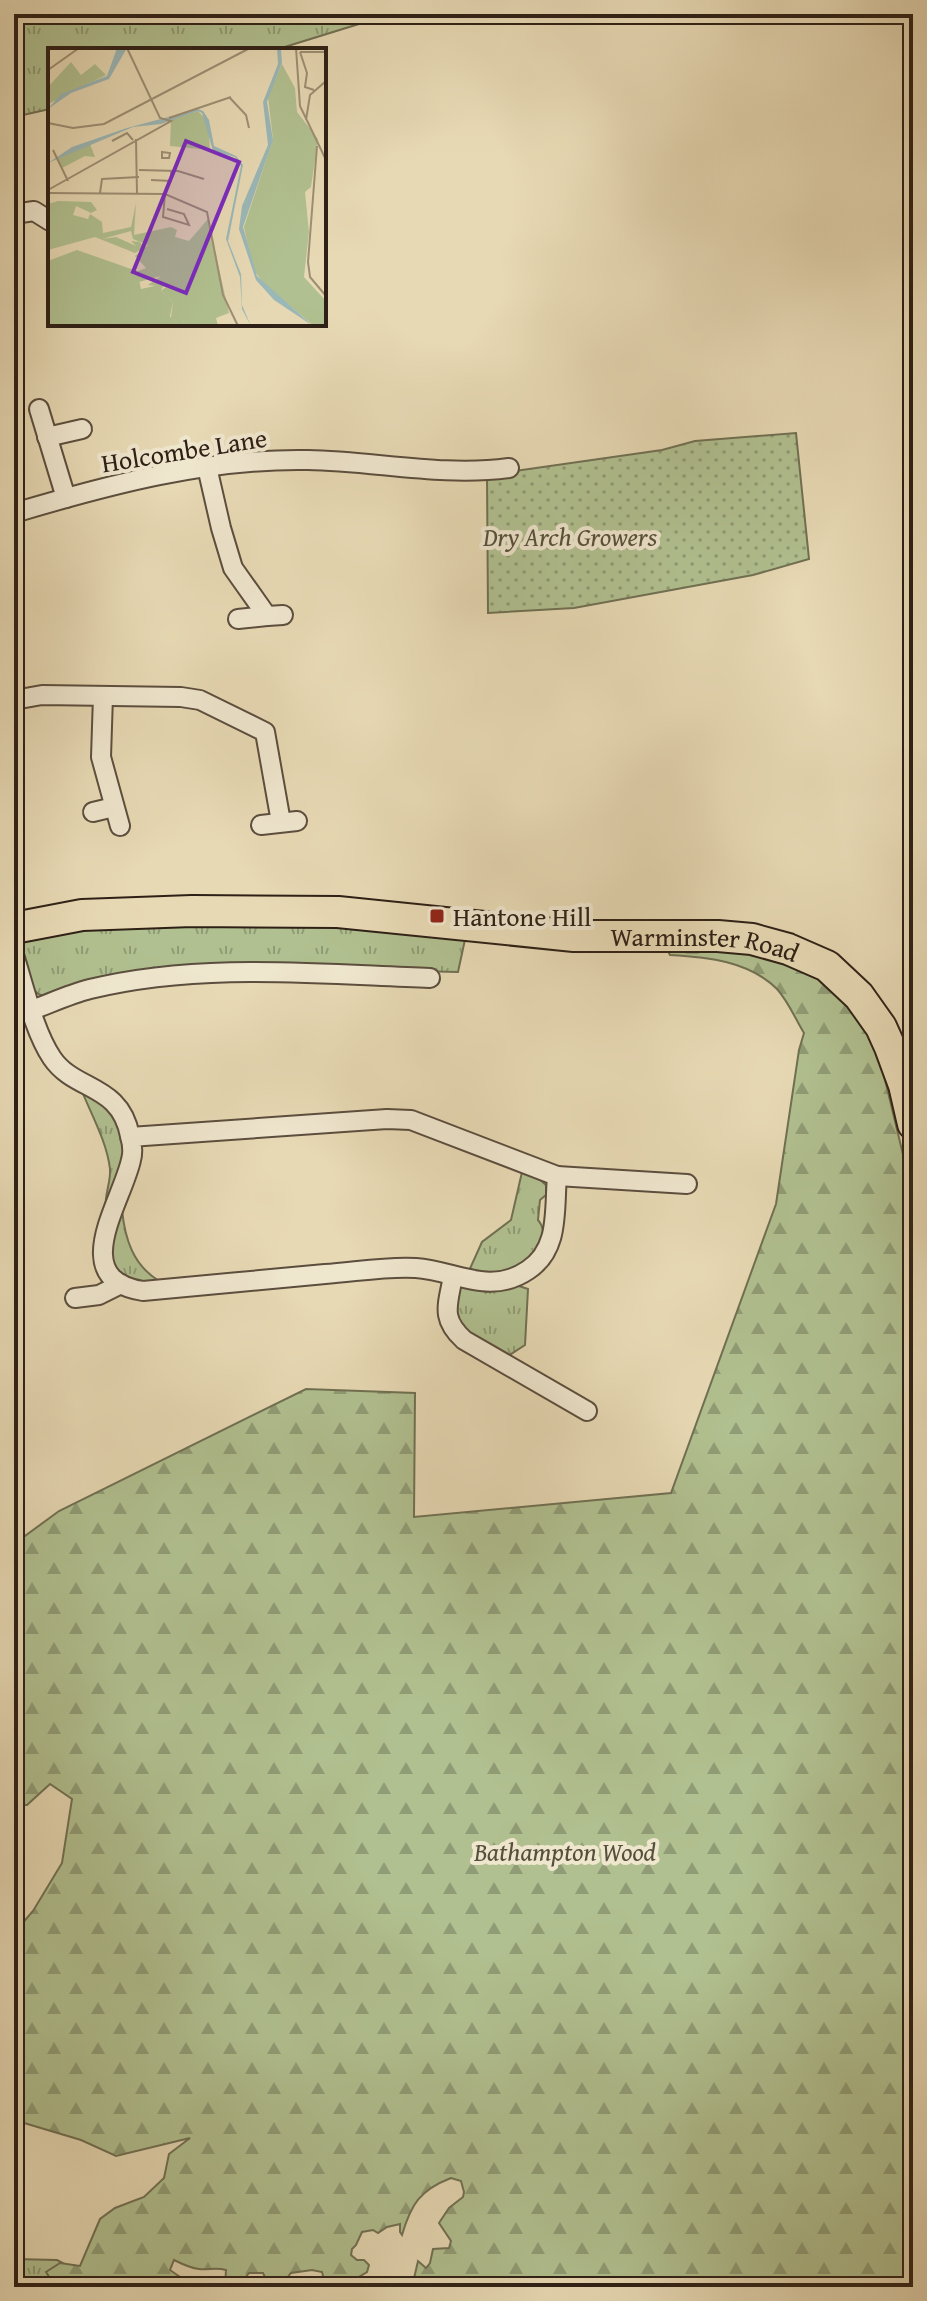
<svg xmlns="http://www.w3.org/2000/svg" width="927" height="2301" font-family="'Gentium Book Plus',serif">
  <defs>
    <pattern id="grass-tufts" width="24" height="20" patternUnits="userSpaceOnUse" patternTransform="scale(2)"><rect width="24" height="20" fill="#b1c090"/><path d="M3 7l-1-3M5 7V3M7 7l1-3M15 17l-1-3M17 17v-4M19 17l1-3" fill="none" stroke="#909c75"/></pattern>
    <pattern id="forest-firs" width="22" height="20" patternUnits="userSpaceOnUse" patternTransform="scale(2)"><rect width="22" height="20" fill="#b1c090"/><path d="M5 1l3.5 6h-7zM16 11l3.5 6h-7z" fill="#909c75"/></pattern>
    <pattern id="garden-dots" width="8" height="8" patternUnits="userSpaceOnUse" patternTransform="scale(2)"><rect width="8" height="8" fill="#b1c090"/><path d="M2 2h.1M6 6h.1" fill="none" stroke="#909c75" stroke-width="1.8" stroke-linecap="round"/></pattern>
  </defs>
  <rect width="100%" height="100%" fill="#e7d9b4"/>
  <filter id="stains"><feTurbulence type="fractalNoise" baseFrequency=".0025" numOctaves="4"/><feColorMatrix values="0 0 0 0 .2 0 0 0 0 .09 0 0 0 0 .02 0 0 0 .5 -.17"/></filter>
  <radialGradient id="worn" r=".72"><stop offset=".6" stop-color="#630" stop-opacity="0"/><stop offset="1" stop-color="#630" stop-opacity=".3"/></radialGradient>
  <g fill="url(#grass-tufts)" stroke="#707053" stroke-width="2">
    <polygon points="14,14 381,14 375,19 275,50 50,50 50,109 14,117"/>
    <path d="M225 919 466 935 458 972 229 967 48 997C43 996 39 995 36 992 27 983 22 954 23 942L36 933Z"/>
    <path d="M81 1089 113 1112 127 1150 106 1208C104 1195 111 1183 110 1169 107 1142 91 1114 81 1089Z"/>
    <path d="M522 1172 538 1178 546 1185V1195L540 1200 538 1220C556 1241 522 1271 501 1275 491 1276 478 1273 468 1273L482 1242 511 1220Z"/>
    <path d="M122 1210C125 1239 133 1265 159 1281L153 1287C145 1285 135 1283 128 1279 101 1266 112 1231 122 1210Z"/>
    <polygon points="513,1284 528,1289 525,1345 508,1356 465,1332 452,1310 460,1287 465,1285 486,1291"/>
    <polygon points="14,2259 57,2260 78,2271 87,2287 14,2287"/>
  </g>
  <path fill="url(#forest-firs)" stroke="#707053" stroke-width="2" d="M742 950 803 965 845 999 863 1025 881 1063 913 1196V2287H537V2281L521 2287H412L418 2261 426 2268 430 2263 433 2249 449 2248 451 2241 439 2223 449 2208 463 2197 464 2192 461 2181 451 2178C420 2190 411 2204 402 2235L400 2232V2224L387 2227 378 2233 373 2230 362 2232 356 2245 352 2249 351 2255 357 2260H364L369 2265 367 2272 352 2281V2287H341L342 2283 339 2280 333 2282 330 2287H304L306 2281 321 2283 324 2280 322 2272 312 2270 291 2273 280 2287H270L263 2273H249L245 2278 254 2287H225L226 2270C216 2267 209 2270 199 2269 190 2268 182 2264 174 2260L170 2270C180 2277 191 2286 204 2282 208 2281 213 2278 217 2278L221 2281V2287H56L46 2272 60 2263 80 2266 100 2219 115 2208 144 2197 164 2178 169 2154 190 2138 116 2156 81 2140 14 2120V1933L33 1911 62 1863 72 1799 50 1784 27 1805H14V1544L59 1511 306 1389 415 1393 414 1517 671 1493 776 1204 799 1050 804 1033C796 1020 788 1001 777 989 749 961 707 957 670 955L668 951Z"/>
  <polygon fill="url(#garden-dots)" stroke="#707053" stroke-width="2" points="796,433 809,559 753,575 574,608 488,613 487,475 662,450 695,441"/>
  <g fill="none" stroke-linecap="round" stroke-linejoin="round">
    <defs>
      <g id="minor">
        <polyline points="14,214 34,211 50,221"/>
        <polyline points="39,409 66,498"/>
        <polyline points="47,437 82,429"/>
        <polyline points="207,467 221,528 233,568 267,616 283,615"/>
        <path d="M14 513C108 485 208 458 308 460 375 461 442 477 509 468"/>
        <polyline points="238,619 267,616"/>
        <polyline points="103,696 101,757 120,826"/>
        <polyline points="14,700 42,695 181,697 200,700 265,732 281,822"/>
        <polyline points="93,812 114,807"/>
        <polyline points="261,825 297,821"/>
        <path d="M14 955C24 986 34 1031 52 1058 75 1092 120 1083 130 1136 132 1143 133 1153 131 1160 122 1202 66 1279 143 1291 204 1285 264 1280 325 1274 355 1272 387 1266 416 1268 456 1271 490 1296 528 1270 560 1249 554 1210 557 1176L411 1120 387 1119 130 1137"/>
        <path d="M32 1010C51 1003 70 994 90 989 201 962 317 974 430 978"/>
        <polyline points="557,1176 687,1184"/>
        <path d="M453 1276C448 1305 440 1318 464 1340L587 1411"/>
        <polyline points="75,1298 99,1295 121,1284"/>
      </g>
      <g id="trunk">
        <path id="s1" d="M14 928 82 915 192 911 338 912 574 936H718L752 939 788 949 827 966 859 996 881 1027 890 1047 904 1085 913 1124"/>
      </g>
    </defs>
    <use href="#minor" stroke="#5c4e3e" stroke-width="22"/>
    <use href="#trunk" stroke="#2e2016" stroke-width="34"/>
    <use href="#minor" stroke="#efe6ce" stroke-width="18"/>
    <use href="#trunk" stroke="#e7d9b4" stroke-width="30"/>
  </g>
  <rect fill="#8f2418" stroke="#efe6ce" stroke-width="3" x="429" y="908" width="16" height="16" rx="4"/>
  <g text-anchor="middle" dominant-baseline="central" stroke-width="8" stroke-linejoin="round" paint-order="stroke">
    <g font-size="26" fill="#2e2016" stroke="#efe6ce">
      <text transform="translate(184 450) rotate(-9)">Holcombe Lane</text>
      <text stroke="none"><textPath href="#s1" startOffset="694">Warminster Road</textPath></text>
    </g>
    <g font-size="26" font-style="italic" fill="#55503b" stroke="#efe6ce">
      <text x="570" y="536">Dry Arch Growers</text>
      <text x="565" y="1851">Bathampton Wood</text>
    </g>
    <g font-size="26" fill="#2e2016" stroke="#efe6ce" text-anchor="start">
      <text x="453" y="916">Hantone Hill</text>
    </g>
  </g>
  <g transform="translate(48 48)">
    <rect width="278" height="278" fill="#e7d9b4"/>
    <path d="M23 14 33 27 47 16 58 27 0 56V39ZM234 16 247 40 249 64 270 91 263 139 257 144 261 184 256 229 278 253V278H266L216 236 205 221 196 179 225 91 220 49ZM150 63 160 74 162 102 122 98 123 72ZM42 96 47 109 37 108 14 120 9 110ZM29 202 89 223 93 241 116 236 113 243 125 254 122 268 126 275 134 268 137 278H0V213Z" fill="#b1c090"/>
    <path d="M10 153 43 154 49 162 43 165 28 158 25 167 40 171 42 166 54 174 55 185 83 179 88 155 86 187 123 179 129 182 127 189 141 193 160 171 181 265 168 270 170 278H137L134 269 122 278 125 254 113 243 118 239 100 237 113 228 72 239 74 243 68 245 62 237H25L86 233 88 224 98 220 87 208 100 197 85 191 83 183 54 191 68 189 88 198 83 193 92 194 96 200 87 205 47 189 0 202V156Z" fill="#b1c090"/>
    <path d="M69 0H79L61 31 23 45 0 61 13 46 59 28ZM229 0 233 2 234 15 219 54 225 92 195 179 209 228 265 278 226 252 208 232 191 181 194 158 220 97 215 54 230 16ZM150 61 155 63 161 72 166 98 188 108 195 117 180 193 193 226 194 257 203 278 194 261 192 229 178 191 193 118 187 109 165 103 154 65 150 63 113 76 85 79 0 115 24 99 79 80Z" fill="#9bb8b8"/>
    <path fill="none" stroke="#9d8f75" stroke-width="2" d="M248 0 252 58 278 112M252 4 259 25 257 39 266 42M252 4H278M0 22 31 0M182 50 198 67 201 80M121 70 183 49M258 72 262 47 278 33M0 75 25 80 56 76 202 0M88 91 89 146M64 93 79 85 85 92M269 98 260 214 262 229 278 248M5 102 20 133M114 104 122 105 121 110H114ZM91 122 130 123 156 131M103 132 123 133V122M0 142 123 73 112 70 79 0M0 145 117 146 159 164 175 247 190 278M52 145 54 131 91 129M117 146 115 169 141 177 136 166 119 161"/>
    <path fill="#7b2cbf" fill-opacity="0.15" stroke="#7b2cbf" stroke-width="4" d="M138 93 191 114 138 245 85 224Z"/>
    <rect width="278" height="278" fill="none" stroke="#2e2016" stroke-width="4"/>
  </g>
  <rect width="927" height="2301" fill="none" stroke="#e7d9b4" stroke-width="48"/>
  <rect x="16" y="16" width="895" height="2269" fill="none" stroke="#2e2016" stroke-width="4"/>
  <rect x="24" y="24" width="879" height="2253" fill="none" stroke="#2e2016" stroke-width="2"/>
  <rect width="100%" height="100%" filter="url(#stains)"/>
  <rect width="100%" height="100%" fill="url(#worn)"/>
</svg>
